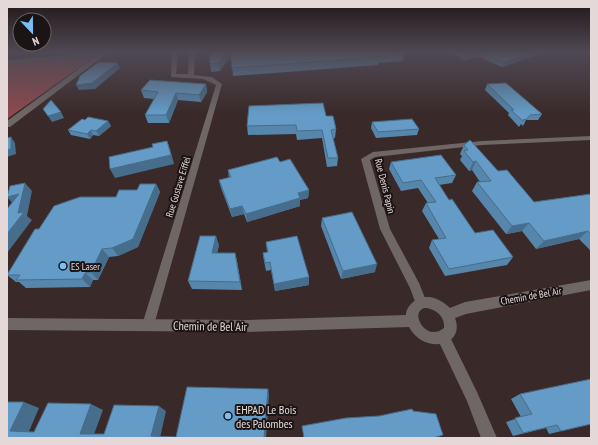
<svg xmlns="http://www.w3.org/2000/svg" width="598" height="445" font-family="'PT Sans Narrow',sans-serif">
  <rect width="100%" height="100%" fill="#3a2929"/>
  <polygon fill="#8b4a4e" points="84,57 94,57 7,119 7,63"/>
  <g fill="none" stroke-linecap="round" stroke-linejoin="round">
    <g fill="#6f6666" fill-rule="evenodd">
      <polygon points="109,52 10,127 7,127 7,121 96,56 7,64 7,60"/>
      <polygon points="172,52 178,52 176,74 188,74 189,52 195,52 194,75 212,77 222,84 154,325 152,329 148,331 144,329 142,325 216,85 203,79 171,77"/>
      <polygon points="591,136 591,140 482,145 375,157 370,160 390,229 419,283 427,303 425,307 421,309 417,307 410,288 380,229 361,159 373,152 482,141"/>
      <polygon points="443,332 448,333 477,392 497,438 481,438 467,401 437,338 438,333"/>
    </g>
    <path fill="#6f6666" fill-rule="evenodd" d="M591 280V290L466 314 455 318C466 347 424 355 409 327L247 332 7 330V318L247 320 406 315C406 305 418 296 428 297 436 297 445 303 450 308L465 302ZM427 308C437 310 445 317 444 328 427 342 412 316 421 310 422 308 425 308 427 308Z"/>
  </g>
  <g fill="#5686ab">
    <polygon points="210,52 405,54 403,61 378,63 378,65 233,76 231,55 220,71 211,72 210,64"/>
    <polygon points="452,52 545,52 502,67 479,57 464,60"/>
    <polygon points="206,84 207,92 201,102 178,100 169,123 148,123 145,115 154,99 144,98 141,90"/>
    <polygon points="487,84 542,114 538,120 526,120 523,126 521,124 519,127 508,115 509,113 485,90"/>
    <polygon points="326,116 336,129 335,138 333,138 338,158 337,166 327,167 322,138 297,140 296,134 248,135 247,126"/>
    <polygon points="85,120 108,121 111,126 99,136 93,135 90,139 71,135 68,130"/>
    <polygon points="372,122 419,129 417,135 376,138 371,128"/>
    <polygon points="464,145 498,171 534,202 591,194 591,251 579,239 536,249 522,231 506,234 472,191 477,182 480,182 472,170 469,171 460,160 462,156 460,154"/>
    <polygon points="280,162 309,190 308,198 300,200 300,206 247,222 244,214 232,217 221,188 219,180 229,178 228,170"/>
    <polygon points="391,162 456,175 452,183 439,185 449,200 475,233 513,257 507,265 445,276 429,248 432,240 439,239 422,211 426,203 428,203 418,188 401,191 389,169"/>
    <polygon points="156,184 160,192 138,247 118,256 109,257 98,280 93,280 90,287 26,288 19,282 16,282 7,275 7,274 39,229 116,197"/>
    <polygon points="322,218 375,272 341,279 321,226"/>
    <polygon points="266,242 309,285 275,291 271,270 266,271 264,261 263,253 267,252"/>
    <polygon points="219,245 217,253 235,253 237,261 242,290 192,289 188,281"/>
    <polygon points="520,394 591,424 549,434 546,428 513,436 506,422 521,417 511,399"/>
  </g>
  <g fill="#466d8b">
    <polygon points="7,52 18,52 17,53 7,54"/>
    <polygon points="226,52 231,52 231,54 220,71 219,63"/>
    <polygon points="481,52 479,57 464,60 466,55"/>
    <polygon points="534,52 545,52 502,67 504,62"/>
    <polygon points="118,63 120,68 95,89 79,90 76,85"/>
    <polygon points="206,84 207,92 201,102 199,95"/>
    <polygon points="176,93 178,100 169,123 166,115"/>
    <polygon points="61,112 64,118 52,122 48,116"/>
    <polygon points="108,121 111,126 99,136 96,131"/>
    <polygon points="91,130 93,135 90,139 87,134"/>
    <polygon points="11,137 15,143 16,154 7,157 7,150"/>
    <polygon points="167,141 170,149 174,164 115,178 110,169"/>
    <polygon points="476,161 472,170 469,171 473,162"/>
    <polygon points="25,183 32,191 27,216 32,220 7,253 7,234 18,213 14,205 7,197"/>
    <polygon points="156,184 160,192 138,247 118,256 112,248"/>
    <polygon points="309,190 308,198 300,200 300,206 247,222 246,214 298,193"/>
    <polygon points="242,206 244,214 232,217 230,209"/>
    <polygon points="529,223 522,231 506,234 512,226"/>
    <polygon points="588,231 579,239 536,249 544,241"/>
    <polygon points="216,236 219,245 215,261 212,253"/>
    <polygon points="102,249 109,257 98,280 91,272"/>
    <polygon points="235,253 237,261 242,290 240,282"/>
    <polygon points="377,264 375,272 341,279 343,271"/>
    <polygon points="85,273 93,280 90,287 82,279"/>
    <polygon points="309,277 309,285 275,291 274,284"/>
    <polygon points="268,389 269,395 266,438 264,438"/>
    <polygon points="24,402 39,408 27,436 10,431"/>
    <polygon points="91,404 103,410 93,437 80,434"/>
    <polygon points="159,406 166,411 160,438 151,436"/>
  </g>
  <g fill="#649cc7" stroke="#466d8b">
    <polygon points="210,52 226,52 219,63 210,64"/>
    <polygon points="230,52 404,52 405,54 378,56 379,57 232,68"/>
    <polygon points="461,52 481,52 466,55"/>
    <polygon points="481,52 534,52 504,62"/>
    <polygon points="99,62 118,63 92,83 76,85 80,76"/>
    <polygon points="150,80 206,84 199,95 176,93 166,115 145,115 158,92 141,90"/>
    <polygon points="506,83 542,114 530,115 526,120 524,119 523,121 511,110 514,110 487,84"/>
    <polygon points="51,100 61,112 48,116 43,109"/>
    <polygon points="323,103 326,116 333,116 336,129 331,130 338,158 328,158 322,130 297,131 296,125 247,126 249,106"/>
    <polygon points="88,117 108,121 96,131 91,130 87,134 68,130 82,119 85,120"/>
    <polygon points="412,119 419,129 378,132 372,122"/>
    <polygon points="11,137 11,149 7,150 7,138"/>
    <polygon points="470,140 498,171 507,170 534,202 591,194 591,234 588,231 544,241 529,223 512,226 477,182 491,181 476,161 473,162 464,151 468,150 464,145"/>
    <polygon points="167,141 171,155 110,169 109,157 153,147 152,144"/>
    <polygon points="441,155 456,175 435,178 449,200 452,199 475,233 493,230 513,257 449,269 432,240 446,238 426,203 436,202 421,180 403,183 391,162"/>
    <polygon points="277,157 280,162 290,159 309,190 298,193 300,198 246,214 242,206 230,209 219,180 231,177 228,170"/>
    <polygon points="25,183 18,213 24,212 7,234 7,209 19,194 7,197 10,186"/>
    <polygon points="140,184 156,184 133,239 112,248 102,249 91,272 85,273 82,279 16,280 20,275 7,275 35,229 39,229 54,206 80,197 116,197 119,190 137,190"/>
    <polygon points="352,212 377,264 343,271 322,218"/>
    <polygon points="200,236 216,236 212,253 235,253 240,282 188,281"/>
    <polygon points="297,236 309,277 274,284 270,262 265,263 263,253 268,252 266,242"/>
    <polygon points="591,379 591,424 561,431 557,425 523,433 515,418 532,414 520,394"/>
    <polygon points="187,387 268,389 264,438 7,438 7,402 24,402 10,431 34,432 48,403 91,404 80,434 104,434 114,405 159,406 151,436 176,437"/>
    <polygon points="412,409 413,411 436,414 443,435 433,438 304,438 302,426 346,418 379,416"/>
  </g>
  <linearGradient id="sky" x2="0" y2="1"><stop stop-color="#201717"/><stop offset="0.46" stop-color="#4f4954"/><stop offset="1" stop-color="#4f4954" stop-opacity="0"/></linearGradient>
  <rect width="598" height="114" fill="url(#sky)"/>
  <g fill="#77bff7" stroke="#1b1414" stroke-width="1.5">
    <circle cx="63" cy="266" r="4"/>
    <circle cx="228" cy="416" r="4"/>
  </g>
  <g text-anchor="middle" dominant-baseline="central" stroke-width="4" stroke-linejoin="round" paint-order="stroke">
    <g font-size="10" fill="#e4d8d8" stroke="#1b1414">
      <text transform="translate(385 186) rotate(76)">Rue Denis Papin</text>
      <text transform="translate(178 187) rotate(-73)">Rue Gustave Eiffel</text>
      <text transform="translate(531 296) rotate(-10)">Chemin de Bel Air</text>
    </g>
    <g font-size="10" fill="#e4d8d8" stroke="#1b1414" text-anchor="start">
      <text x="71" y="266">ES Laser</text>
    </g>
    <g font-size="12" fill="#e4d8d8" stroke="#1b1414">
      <text transform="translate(210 326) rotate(1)">Chemin de Bel Air</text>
    </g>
    <g font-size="12" fill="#e4d8d8" stroke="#1b1414" text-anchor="start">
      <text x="236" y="409">EHPAD Le Bois<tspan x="236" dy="14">des Palombes</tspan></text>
    </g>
  </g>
  <rect width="598" height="445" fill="none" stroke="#e4d8d8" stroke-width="16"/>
  <g transform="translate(32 32) rotate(158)"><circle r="19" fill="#1b1414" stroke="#6b6262"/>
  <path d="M0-3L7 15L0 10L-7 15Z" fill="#77bff7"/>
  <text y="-6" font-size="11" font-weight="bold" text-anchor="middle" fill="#e4d8d8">N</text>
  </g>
</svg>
